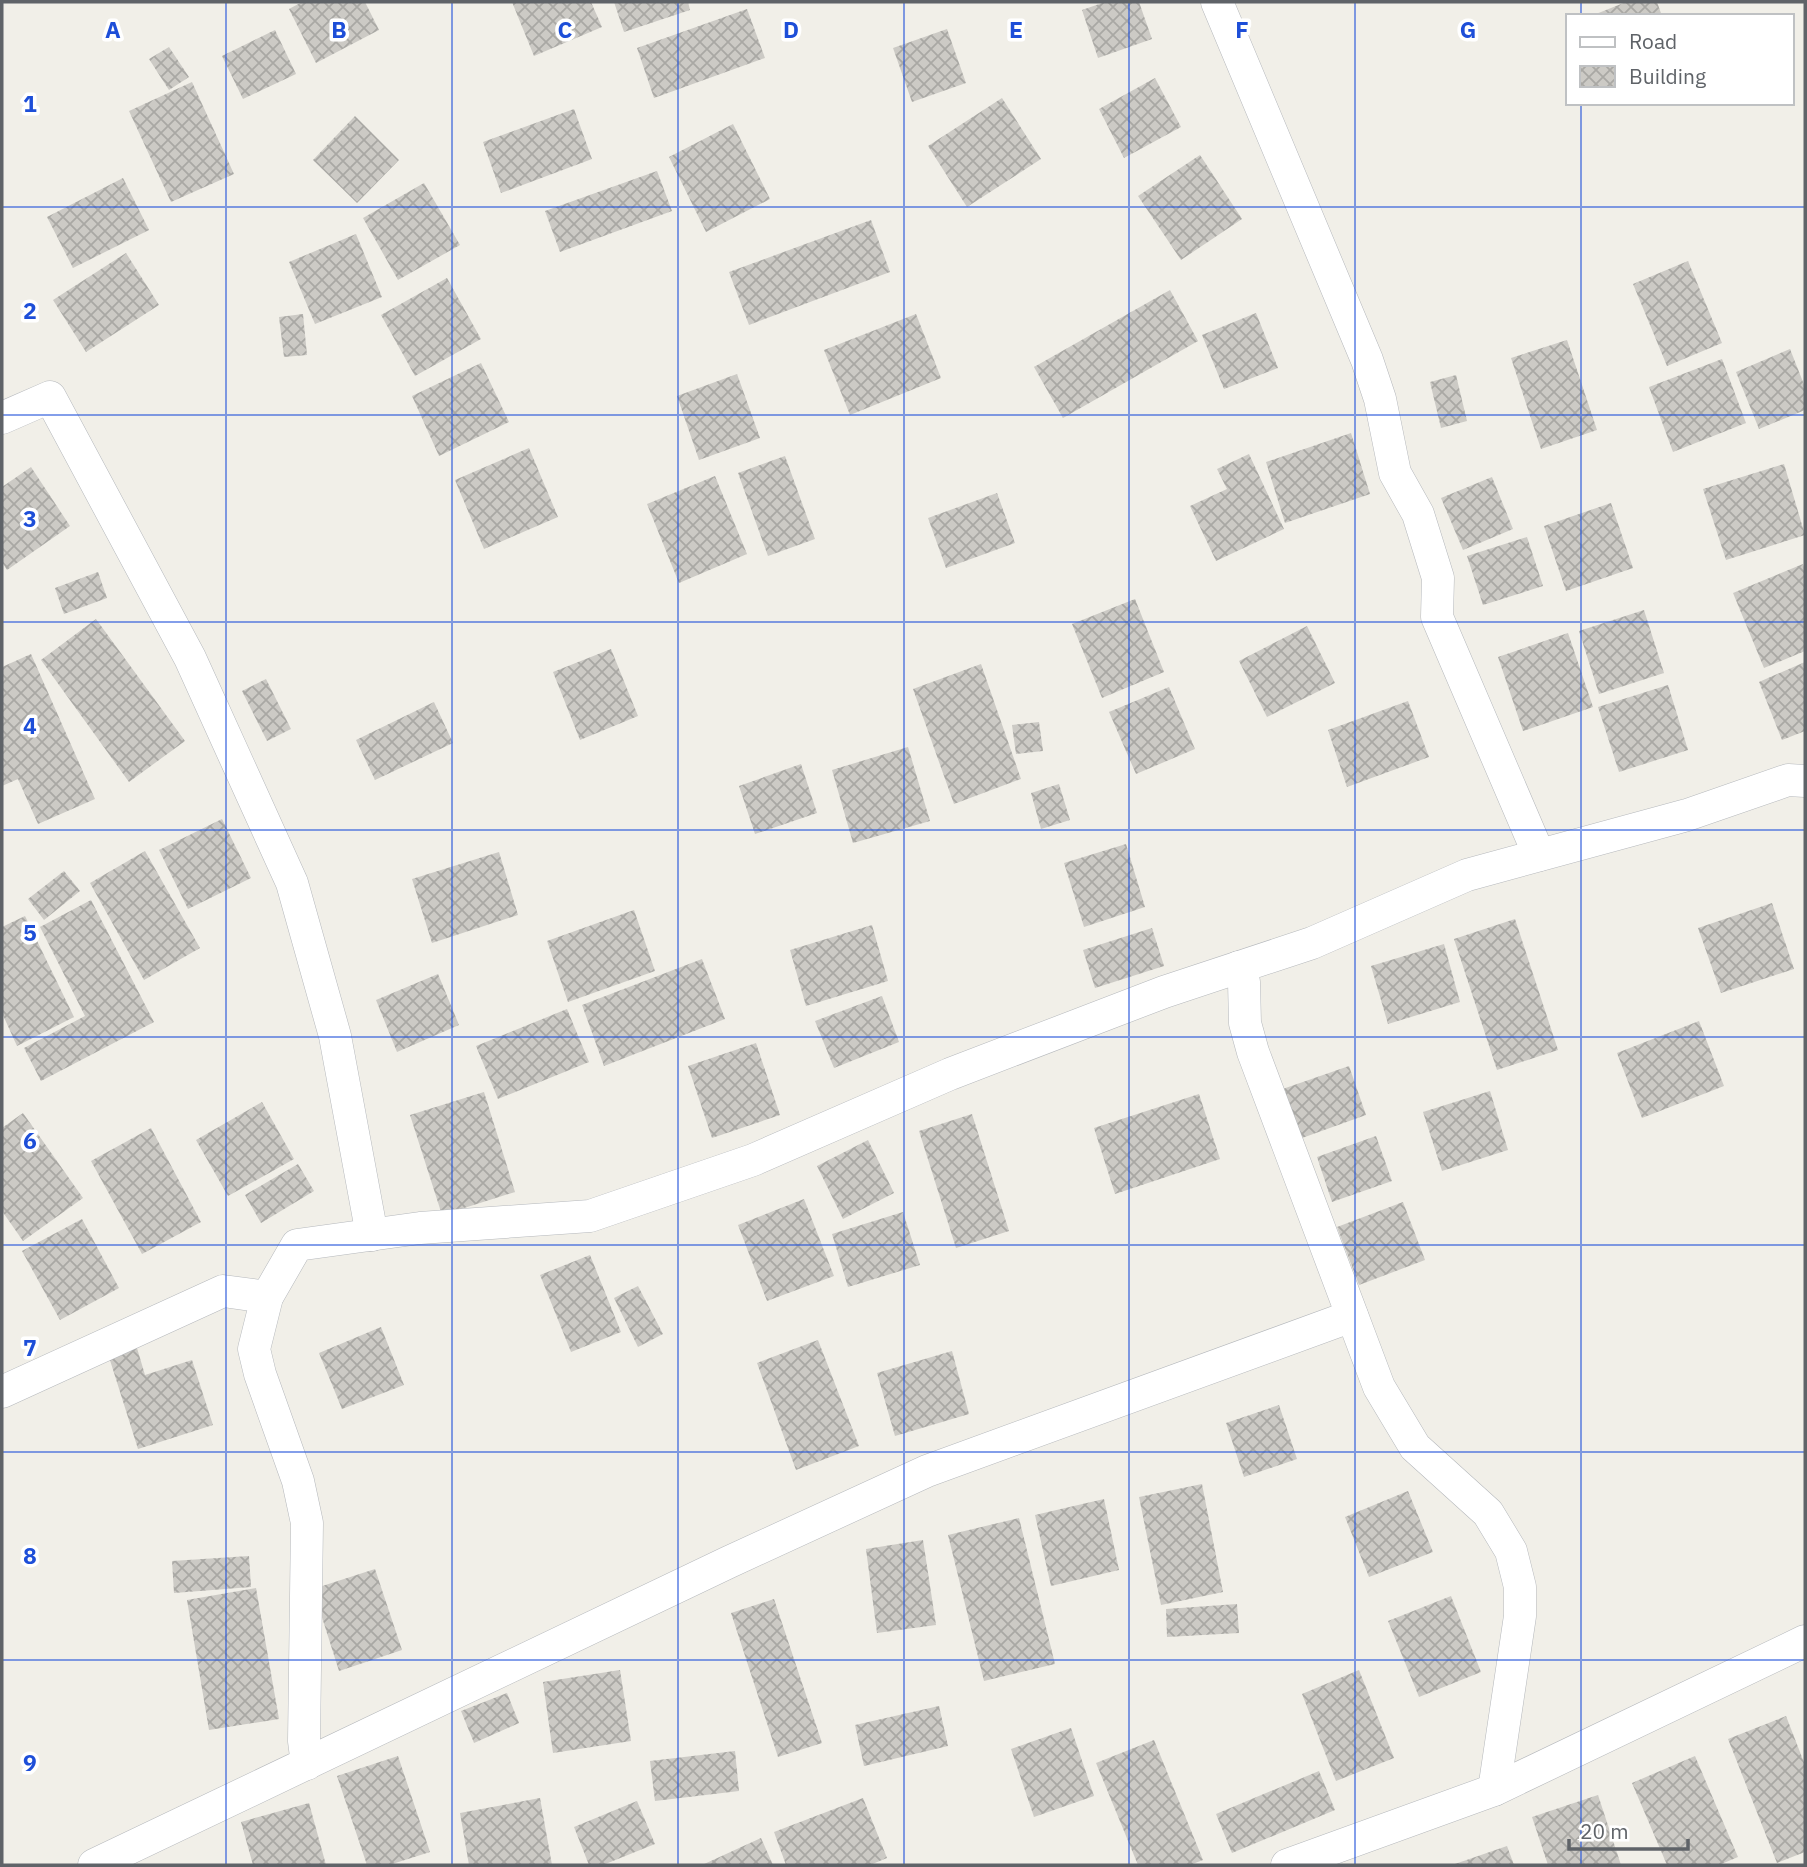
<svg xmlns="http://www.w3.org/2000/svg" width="1807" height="1867" font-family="'IBM Plex Sans',sans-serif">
  <defs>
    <pattern id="building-cross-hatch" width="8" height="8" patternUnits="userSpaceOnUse" patternTransform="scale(1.75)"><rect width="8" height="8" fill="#cccac5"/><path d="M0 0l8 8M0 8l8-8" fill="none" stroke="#a9a8a4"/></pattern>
  </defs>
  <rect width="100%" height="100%" fill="#f1efe8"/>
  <g fill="url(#building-cross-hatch)">
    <polygon points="302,2 365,2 379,30 316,63 289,9"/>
    <polygon points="512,2 591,2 602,27 534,56"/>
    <polygon points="614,2 688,2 690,10 624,32"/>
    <polygon points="1105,2 1139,2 1152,39 1098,58 1082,10"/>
    <polygon points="1626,2 1657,2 1662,16 1591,16"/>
    <polygon points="747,9 765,58 654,98 637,48"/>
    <polygon points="947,29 966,83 912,102 893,48"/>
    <polygon points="275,30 296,74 243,99 222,56"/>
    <polygon points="169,47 189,77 169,90 149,59"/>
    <polygon points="1155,78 1181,127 1124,158 1099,109"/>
    <polygon points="192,82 234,174 171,202 129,111"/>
    <polygon points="1002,98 1041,159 967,207 928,146"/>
    <polygon points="574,109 592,159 501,193 483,142"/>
    <polygon points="355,116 399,160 357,203 313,160"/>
    <polygon points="733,124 770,199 706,232 669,157"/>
    <polygon points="1200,155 1242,219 1181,260 1138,196"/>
    <polygon points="657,171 672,211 560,252 545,211"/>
    <polygon points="123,178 149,230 73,268 47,217"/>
    <polygon points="424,183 460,245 398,280 363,218"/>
    <polygon points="871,220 890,272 749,325 729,272"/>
    <polygon points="356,234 382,297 315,324 289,262"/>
    <polygon points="126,253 159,305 86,352 53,300"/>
    <polygon points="1688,261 1722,343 1667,366 1633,284"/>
    <polygon points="447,278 481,339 415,376 381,315"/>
    <polygon points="1170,290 1198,341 1063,418 1034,367"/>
    <polygon points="1256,313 1278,368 1224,389 1202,335"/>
    <polygon points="303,314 307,355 284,357 279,317"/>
    <polygon points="916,314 941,378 850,415 824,350"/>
    <polygon points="1567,340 1597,430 1541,449 1511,358"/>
    <polygon points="1790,349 1805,387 1805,410 1759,429 1736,372"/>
    <polygon points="1722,359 1746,423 1673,452 1649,387"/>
    <polygon points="481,363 509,422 439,456 412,396"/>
    <polygon points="737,374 760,438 699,460 677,396"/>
    <polygon points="1456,375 1467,421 1441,428 1430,382"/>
    <polygon points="1351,433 1370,494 1285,523 1266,462"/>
    <polygon points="529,448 558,517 484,549 455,480"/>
    <polygon points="1249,454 1284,529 1216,561 1190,506 1227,489 1217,469"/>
    <polygon points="785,456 815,539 768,556 738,473"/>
    <polygon points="1784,464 1805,535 1726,560 1703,489"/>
    <polygon points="31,467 70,526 7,570 2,562 2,487"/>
    <polygon points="715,476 747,554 679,583 647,504"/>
    <polygon points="1492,477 1513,529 1463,550 1441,498"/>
    <polygon points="997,493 1015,543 946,568 928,518"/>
    <polygon points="1611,503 1633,568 1566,591 1544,526"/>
    <polygon points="1527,537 1543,586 1483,605 1467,556"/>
    <polygon points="1803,564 1805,570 1805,651 1764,668 1733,593"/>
    <polygon points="98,572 107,598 64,614 55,588"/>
    <polygon points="1135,599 1164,672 1102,698 1072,624"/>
    <polygon points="1644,610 1664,673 1599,694 1579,631"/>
    <polygon points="96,619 185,741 129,782 41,660"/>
    <polygon points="1307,626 1335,683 1267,717 1239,661"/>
    <polygon points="1568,633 1593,707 1523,731 1498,657"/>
    <polygon points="611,649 638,716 580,740 553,672"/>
    <polygon points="31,654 95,799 38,824 18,779 2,786 2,667"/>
    <polygon points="1805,662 1805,731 1782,740 1759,682"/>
    <polygon points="981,664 1021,779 954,804 913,689"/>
    <polygon points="266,679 291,729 267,741 242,691"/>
    <polygon points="1668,685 1688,750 1619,772 1598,707"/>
    <polygon points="1169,687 1195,749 1136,774 1109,712"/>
    <polygon points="1408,701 1429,757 1347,787 1328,730"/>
    <polygon points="434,702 453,743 375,780 356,740"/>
    <polygon points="1039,722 1043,751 1016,754 1012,725"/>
    <polygon points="908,747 930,821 853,843 832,770"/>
    <polygon points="801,764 817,813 755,834 739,786"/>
    <polygon points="1059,784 1070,820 1041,829 1031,793"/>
    <polygon points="222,819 251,878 188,909 159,850"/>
    <polygon points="1126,844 1145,907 1084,927 1064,863"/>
    <polygon points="145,851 200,948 144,980 90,883"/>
    <polygon points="499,852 518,915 432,943 412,879"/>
    <polygon points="64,871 80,891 44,920 28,899"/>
    <polygon points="91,900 154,1022 41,1081 24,1048 85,1016 40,927"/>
    <polygon points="1772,903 1794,969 1721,993 1698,928"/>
    <polygon points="634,910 655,971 568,1002 547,941"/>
    <polygon points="25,916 74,1017 17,1046 2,1013 2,927"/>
    <polygon points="1515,919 1558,1050 1497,1070 1454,939"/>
    <polygon points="872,925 888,981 806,1006 790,950"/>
    <polygon points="1152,928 1164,966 1095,988 1083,950"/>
    <polygon points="1444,944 1460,1002 1388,1024 1371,966"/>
    <polygon points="702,959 725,1019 604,1066 582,1005"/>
    <polygon points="438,974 459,1025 397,1052 376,1000"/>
    <polygon points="882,996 899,1042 834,1068 815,1021"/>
    <polygon points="567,1009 589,1062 498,1099 476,1046"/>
    <polygon points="1699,1021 1724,1086 1642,1118 1617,1053"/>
    <polygon points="756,1043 780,1115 712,1138 688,1066"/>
    <polygon points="1349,1066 1366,1115 1291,1142 1274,1092"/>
    <polygon points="1490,1091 1508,1150 1442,1171 1423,1112"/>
    <polygon points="484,1092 515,1192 442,1215 410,1115"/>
    <polygon points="1199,1094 1220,1159 1115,1194 1094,1128"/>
    <polygon points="262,1102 294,1159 228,1196 196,1140"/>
    <polygon points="23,1113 83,1198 23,1241 2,1211 2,1128"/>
    <polygon points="972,1114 1009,1231 956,1248 919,1131"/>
    <polygon points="151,1128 201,1222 142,1254 91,1161"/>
    <polygon points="1376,1136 1392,1181 1332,1202 1317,1157"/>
    <polygon points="868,1140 894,1193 843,1219 817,1166"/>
    <polygon points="298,1164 314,1191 261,1223 245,1195"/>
    <polygon points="804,1199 834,1276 767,1301 738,1225"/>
    <polygon points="1403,1202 1425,1260 1359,1285 1337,1227"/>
    <polygon points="903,1212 920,1265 848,1287 832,1234"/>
    <polygon points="82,1219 119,1288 60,1320 22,1251"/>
    <polygon points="590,1255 621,1332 571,1352 540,1275"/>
    <polygon points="638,1286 663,1334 638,1347 614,1298"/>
    <polygon points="381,1327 404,1385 342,1409 319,1353"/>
    <polygon points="818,1340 859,1446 796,1470 757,1363"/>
    <polygon points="137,1348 145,1375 192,1360 213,1425 138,1449 109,1357"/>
    <polygon points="952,1351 969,1414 895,1436 877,1373"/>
    <polygon points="1279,1405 1297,1459 1244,1477 1226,1423"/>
    <polygon points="1202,1484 1223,1592 1161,1605 1139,1497"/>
    <polygon points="1408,1491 1433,1552 1369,1577 1345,1517"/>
    <polygon points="1104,1499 1119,1570 1051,1586 1035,1515"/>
    <polygon points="1019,1518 1055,1664 984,1681 948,1535"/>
    <polygon points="923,1540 936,1625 877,1633 866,1549"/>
    <polygon points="249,1556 251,1587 174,1593 172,1561"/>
    <polygon points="375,1569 402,1650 339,1671 313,1589"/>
    <polygon points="256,1588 279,1719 209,1730 187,1600"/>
    <polygon points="1451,1596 1481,1672 1419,1697 1388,1621"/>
    <polygon points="774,1599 822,1743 778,1757 731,1613"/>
    <polygon points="1237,1604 1239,1633 1167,1637 1166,1609"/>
    <polygon points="620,1670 631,1741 553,1753 543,1682"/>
    <polygon points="1359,1670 1394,1758 1336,1781 1302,1694"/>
    <polygon points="507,1693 519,1723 474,1743 461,1711"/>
    <polygon points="939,1706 948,1746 864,1766 855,1725"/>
    <polygon points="1786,1716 1805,1765 1805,1852 1777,1863 1728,1739"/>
    <polygon points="1071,1728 1094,1796 1034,1817 1011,1749"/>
    <polygon points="1154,1740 1203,1860 1190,1865 1138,1865 1096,1763"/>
    <polygon points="735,1751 739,1791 655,1801 650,1761"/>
    <polygon points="398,1756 430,1852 389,1865 367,1865 337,1776"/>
    <polygon points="1695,1756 1738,1857 1719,1865 1667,1865 1632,1783"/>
    <polygon points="1319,1771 1335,1810 1232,1853 1216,1814"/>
    <polygon points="1598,1795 1621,1865 1548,1865 1532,1817"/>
    <polygon points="540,1798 552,1865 469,1865 460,1813"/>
    <polygon points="863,1798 887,1858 870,1865 786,1865 774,1832"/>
    <polygon points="637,1801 655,1844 603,1865 589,1865 574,1827"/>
    <polygon points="309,1803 326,1865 253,1865 241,1822"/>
    <polygon points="761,1838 773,1865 702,1865"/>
    <polygon points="1507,1846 1514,1865 1452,1865"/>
  </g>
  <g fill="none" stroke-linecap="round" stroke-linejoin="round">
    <defs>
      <g id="minor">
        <polyline points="1217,2 1367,360 1380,399 1395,473 1418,514 1438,578 1437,617 1539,855"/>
        <polyline points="2,418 50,397 190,658 292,883 335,1036 372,1235"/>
        <polyline points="1239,967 1244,982 1245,1023 1253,1052 1379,1387 1415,1447 1488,1513 1511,1551 1520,1587 1520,1616 1494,1790"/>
        <polyline points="2,1392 223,1291 267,1297"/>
        <polyline points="307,1764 304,1741 307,1523 298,1481 260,1374 254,1349 267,1297 297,1245 420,1228 590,1216 753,1160 950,1074 1164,992 1312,943 1467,875 1687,815 1788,780 1805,781"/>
        <polyline points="94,1865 729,1562 927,1471 1352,1316"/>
        <polyline points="1287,1865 1494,1790 1805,1641"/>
      </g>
    </defs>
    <use href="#minor" stroke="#b5b8bc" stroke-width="33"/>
    <use href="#minor" stroke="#fff" stroke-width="32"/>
  </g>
  <path fill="none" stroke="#1d4ed8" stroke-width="2" stroke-opacity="0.55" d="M226 2V1865M452 2V1865M678 2V1865M904 2V1865M1129 2V1865M1355 2V1865M1581 2V16M1581 103V1865M2 207H1805M2 415H1805M2 622H1805M2 830H1805M2 1037H1805M2 1245H1805M2 1452H1805M2 1660H1805"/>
  <g font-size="23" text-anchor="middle" font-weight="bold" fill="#1d4ed8" stroke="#fff" stroke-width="7" stroke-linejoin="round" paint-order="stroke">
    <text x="113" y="38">A</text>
    <text x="339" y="38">B</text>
    <text x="565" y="38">C</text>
    <text x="791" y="38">D</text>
    <text x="1016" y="38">E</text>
    <text x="1242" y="38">F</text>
    <text x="1468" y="38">G</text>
    <text x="30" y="112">1</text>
    <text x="30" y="319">2</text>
    <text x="30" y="527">3</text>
    <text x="30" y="734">4</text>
    <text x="30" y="941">5</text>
    <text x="30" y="1149">6</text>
    <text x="30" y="1356">7</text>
    <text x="30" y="1564">8</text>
    <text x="30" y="1771">9</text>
  </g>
  <rect width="1807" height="1867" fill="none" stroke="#5f6368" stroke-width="7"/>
  <rect x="1566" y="14" width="228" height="91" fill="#ffffff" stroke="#bfc1c3" stroke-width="2"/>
  <rect x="1580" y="37" width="35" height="10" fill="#ffffff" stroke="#bfc1c3" stroke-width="2"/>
  <text x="1629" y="49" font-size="21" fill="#5f6368">Road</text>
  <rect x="1580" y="66" width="35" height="21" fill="url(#building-cross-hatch)" stroke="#bfc1c3" stroke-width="2"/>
  <text x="1629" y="84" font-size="21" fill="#5f6368">Building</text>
  <path d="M1569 1839v10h119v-10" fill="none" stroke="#5f6368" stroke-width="3.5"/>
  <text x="1580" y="1839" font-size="21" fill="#5f6368" stroke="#ffffff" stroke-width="5" paint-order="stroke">20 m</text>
</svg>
